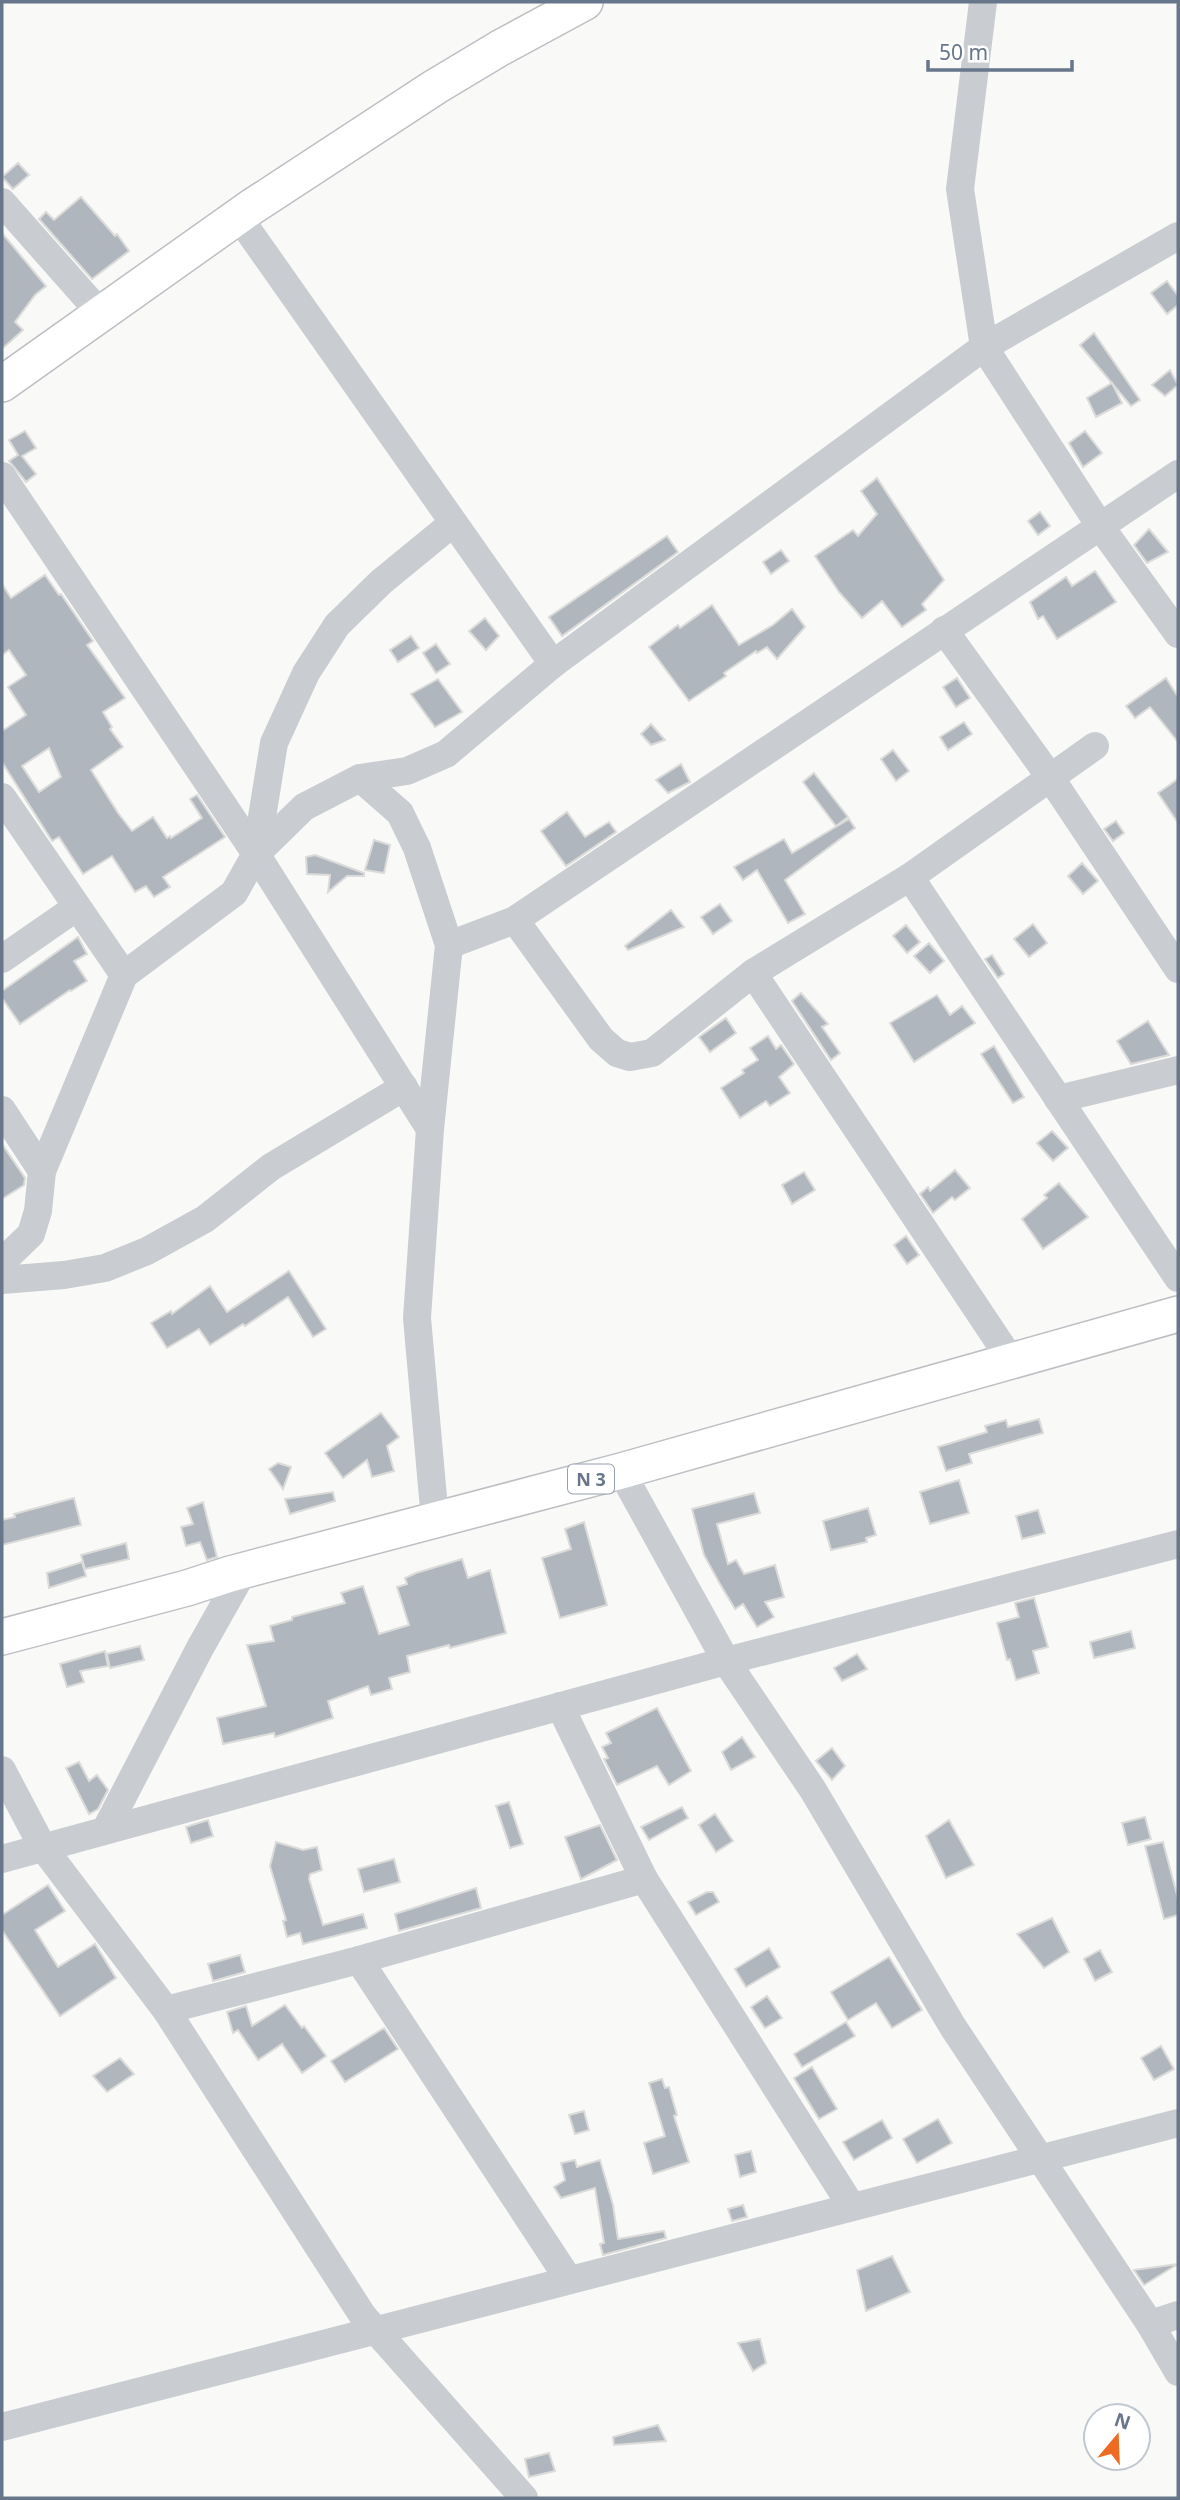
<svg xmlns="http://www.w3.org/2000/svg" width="1180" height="2500" font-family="'Noto Sans',sans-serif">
  <rect width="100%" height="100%" fill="#f9f9f7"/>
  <g fill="#b0b6be" stroke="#dbdbd9" stroke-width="2" fill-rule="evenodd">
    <polygon points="18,163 29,175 13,189 2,177"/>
    <polygon points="81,197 115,236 117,234 129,251 92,279 39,219 46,212 54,220"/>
    <polygon points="2,233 46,286 35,295 15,322 23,330 2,349"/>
    <polygon points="1167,281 1178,296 1178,305 1167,314 1151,293"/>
    <polygon points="1094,333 1140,400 1131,406 1080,345"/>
    <polygon points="1170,370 1178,385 1165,396 1152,385"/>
    <polygon points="1112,383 1122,403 1096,417 1087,398"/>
    <polygon points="25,431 36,448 22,456 36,474 26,482 9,461 18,455 9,440"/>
    <polygon points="1085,431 1102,453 1083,467 1069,443"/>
    <polygon points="877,478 944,580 922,604 926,610 902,627 882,601 862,618 839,592 815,556 853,530 858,536 877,514 861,491"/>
    <polygon points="1040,512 1050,526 1038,535 1028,521"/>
    <polygon points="1149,529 1168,552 1147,563 1134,545"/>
    <polygon points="667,536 678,552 562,636 549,617"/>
    <polygon points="781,550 789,561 771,574 763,562"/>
    <polygon points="1095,571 1116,602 1057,639 1043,616 1038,619 1030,602 1066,577 1072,586"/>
    <path d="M45 575 59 595 61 594 93 641 87 645 125 698 103 712 112 727 110 729 123 747 91 770 118 813 132 831 153 817 167 838 170 836 171 838 202 818 190 799 197 795 225 837 163 877 170 887 154 897 146 886 135 892 112 856 83 874 59 837 52 841 2 762V731L26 715 8 687 26 675 9 650 2 655V584L11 598ZM49 748 61 777 39 792 22 766Z"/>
    <polygon points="712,605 739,645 773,625 792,609 805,627 777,659 767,647 757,653 756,651 724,673 726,676 689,701 649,647 678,625 680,628"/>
    <polygon points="485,618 499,636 486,650 469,631"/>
    <polygon points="411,636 419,648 398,662 390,650"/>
    <polygon points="436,644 450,664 436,673 423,653"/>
    <polygon points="957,678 970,698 956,707 943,687"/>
    <polygon points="1166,678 1178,697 1178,742 1150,707 1135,718 1126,706"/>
    <polygon points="438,679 462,712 435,727 411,694"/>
    <polygon points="964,722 972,734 948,750 940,737"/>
    <polygon points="651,724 665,740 651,745 641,734"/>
    <polygon points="893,750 909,771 896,781 881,759"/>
    <polygon points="681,764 690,782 668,793 656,780"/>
    <polygon points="814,773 848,817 836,826 803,782"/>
    <polygon points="1178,779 1178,823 1158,793"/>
    <polygon points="567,812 585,837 609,822 616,832 566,866 541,831"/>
    <polygon points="849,819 855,828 785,880 805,914 788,923 757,870 743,880 734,867 784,839 792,853"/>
    <polygon points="1116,821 1124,833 1113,841 1104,829"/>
    <polygon points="374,840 390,845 384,873 365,870"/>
    <polygon points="315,855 364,873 364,876 347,876 328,892 330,875 307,874 306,857"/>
    <polygon points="1082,863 1098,881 1083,894 1068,876"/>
    <polygon points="720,904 732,921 713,934 701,917"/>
    <polygon points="671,910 684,927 628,950 625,946"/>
    <polygon points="1033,924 1047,943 1029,957 1014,939"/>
    <polygon points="906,925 920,942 907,953 893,936"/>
    <polygon points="78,937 87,954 74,961 87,981 71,991 70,990 20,1024 2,998 2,991"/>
    <polygon points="929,943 944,961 930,973 914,956"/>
    <polygon points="992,955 1004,974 998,978 985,959"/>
    <polygon points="801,993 828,1024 822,1027 840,1053 831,1060 792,1001"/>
    <polygon points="937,995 950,1015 962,1006 975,1023 914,1062 890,1023"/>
    <polygon points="726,1018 736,1033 710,1052 699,1037"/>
    <polygon points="1148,1021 1169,1055 1131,1064 1117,1041"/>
    <polygon points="768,1036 776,1049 781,1045 794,1064 779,1077 790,1093 770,1106 766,1101 740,1118 721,1088 744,1073 742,1070 758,1060 750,1048"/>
    <polygon points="994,1046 1024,1097 1013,1103 981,1054"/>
    <polygon points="1052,1131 1068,1148 1053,1161 1037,1143"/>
    <polygon points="2,1144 25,1178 24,1185 2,1199"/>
    <polygon points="955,1170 970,1188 955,1200 952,1197 933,1213 920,1194 928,1187 930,1191"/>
    <polygon points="804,1172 815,1190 792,1204 782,1185"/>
    <polygon points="1059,1183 1088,1217 1043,1249 1022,1219 1047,1198 1044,1195"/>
    <polygon points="906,1236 919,1255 907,1264 894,1245"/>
    <polygon points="289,1271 326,1329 313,1337 288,1297 245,1326 243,1324 210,1345 199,1329 167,1348 151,1323 171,1311 172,1314 210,1286 227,1312"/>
    <polygon points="381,1413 399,1437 387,1446 394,1471 372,1477 367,1460 343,1478 325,1453"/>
    <polygon points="1039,1419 1043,1433 969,1454 972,1463 946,1471 938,1447 987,1432 985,1426 1006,1420 1008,1427"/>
    <polygon points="278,1463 291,1467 283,1489 269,1469"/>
    <polygon points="959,1480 969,1513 930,1524 920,1492"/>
    <polygon points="333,1492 335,1501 290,1514 285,1499"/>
    <polygon points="754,1493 760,1513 717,1524 728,1564 736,1560 744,1574 775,1565 784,1597 765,1602 774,1617 757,1627 743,1604 735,1609 720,1584 704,1555 692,1509"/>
    <polygon points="74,1498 81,1525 2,1545 2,1520 15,1517 14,1514"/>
    <polygon points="203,1502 217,1557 207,1560 200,1542 186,1546 181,1527 193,1524 187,1508"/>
    <polygon points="868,1508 876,1535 866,1538 867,1542 831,1550 823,1521"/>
    <polygon points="1038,1510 1045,1533 1022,1539 1016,1516"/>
    <polygon points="584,1522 607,1605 560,1618 542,1558 571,1549 565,1529"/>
    <polygon points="126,1543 129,1559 85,1569 81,1555"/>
    <polygon points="462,1559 468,1578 490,1570 506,1633 450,1648 449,1645 407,1656 410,1672 389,1678 392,1689 371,1695 368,1686 328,1701 333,1718 275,1737 274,1733 223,1744 217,1718 266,1706 247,1645 274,1641 270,1626 292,1620 292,1617 345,1603 341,1593 363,1586 379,1634 409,1625 397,1587 407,1584 405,1578 416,1573"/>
    <polygon points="82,1562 86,1576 49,1588 47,1573"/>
    <polygon points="1034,1598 1048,1647 1033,1651 1039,1673 1016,1680 1010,1659 1007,1660 997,1623 1019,1617 1015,1603"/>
    <polygon points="1131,1631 1135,1648 1094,1658 1090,1642"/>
    <polygon points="140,1646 144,1660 110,1668 107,1654"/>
    <polygon points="105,1651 108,1666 80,1671 84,1682 67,1687 60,1664"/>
    <polygon points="857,1654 867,1669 842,1681 834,1668"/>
    <polygon points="657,1708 691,1771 669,1785 657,1766 617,1785 604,1759 608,1758 602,1747 611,1743 606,1733"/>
    <polygon points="742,1737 755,1757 731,1770 722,1752"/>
    <polygon points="832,1748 845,1766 832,1780 816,1761"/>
    <polygon points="79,1762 89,1781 97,1775 108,1790 98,1809 89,1814 66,1768"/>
    <polygon points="509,1802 523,1844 510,1848 496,1806"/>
    <polygon points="682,1807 688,1818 649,1840 641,1827"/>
    <polygon points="715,1814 733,1841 716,1852 699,1825"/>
    <polygon points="1145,1817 1151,1839 1128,1845 1122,1823"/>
    <polygon points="208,1820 213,1836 191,1843 186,1827"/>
    <polygon points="949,1820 974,1865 946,1878 926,1836"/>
    <polygon points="600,1825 617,1860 581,1879 565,1837"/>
    <polygon points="276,1842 303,1850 317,1847 322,1870 310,1874 309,1879 323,1925 363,1914 367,1928 303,1944 300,1933 287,1937 283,1921 286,1920 270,1866"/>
    <polygon points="1163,1842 1178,1899 1178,1915 1164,1919 1145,1846"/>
    <polygon points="394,1859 400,1882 364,1892 358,1869"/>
    <polygon points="48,1885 65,1911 35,1930 58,1967 95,1944 116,1978 60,2016 2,1930 2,1915"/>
    <polygon points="476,1888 481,1908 399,1931 395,1914"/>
    <polygon points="707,1892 713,1892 719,1902 696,1915 688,1902"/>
    <polygon points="1052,1918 1069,1952 1044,1968 1017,1934"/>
    <polygon points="769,1948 780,1967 746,1987 735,1969"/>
    <polygon points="1100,1950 1112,1972 1095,1981 1084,1959"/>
    <polygon points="240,1955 245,1972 213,1981 208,1964"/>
    <polygon points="889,1957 922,2010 892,2028 876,2003 848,2020 831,1992"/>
    <polygon points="767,1996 782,2018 765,2028 751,2007"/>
    <polygon points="285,2005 302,2028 304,2026 326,2056 302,2073 282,2044 258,2060 238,2030 233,2033 227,2012 246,2006 252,2026"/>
    <polygon points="846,2022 855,2036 802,2067 794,2054"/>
    <polygon points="384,2028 398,2049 345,2082 331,2061"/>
    <polygon points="1161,2046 1174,2069 1154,2080 1141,2058"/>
    <polygon points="120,2058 134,2074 107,2092 93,2076"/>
    <polygon points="812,2067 837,2109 819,2119 794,2078"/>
    <polygon points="662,2079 665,2088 669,2087 677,2115 674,2116 689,2162 653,2174 644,2143 665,2136 649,2083"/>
    <polygon points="584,2111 589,2130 575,2134 569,2115"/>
    <polygon points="938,2119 952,2143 917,2163 903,2139"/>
    <polygon points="882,2120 892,2138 854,2160 843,2142"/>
    <polygon points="751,2151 756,2172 740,2177 735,2155"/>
    <polygon points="575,2160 577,2167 600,2160 613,2205 618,2239 664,2231 666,2238 603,2255 600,2244 604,2243 595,2188 561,2198 554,2187 565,2180 561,2163"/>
    <polygon points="743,2205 747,2217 732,2221 728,2209"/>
    <polygon points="892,2256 910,2292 866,2311 857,2270"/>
    <polygon points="1178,2264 1144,2285 1134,2270"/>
    <polygon points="760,2339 766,2363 753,2371 738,2343"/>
    <polygon points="658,2425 666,2441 614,2445 613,2437"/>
    <polygon points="549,2453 555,2471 529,2477 525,2459"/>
  </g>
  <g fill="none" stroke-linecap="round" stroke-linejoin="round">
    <defs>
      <g id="major">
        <polyline points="2,384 250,208 435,87 500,48 585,2"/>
        <polyline points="2,1637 187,1588 230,1574 621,1471 1178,1314"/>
      </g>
    </defs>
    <use href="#major" stroke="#bcbfc4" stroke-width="38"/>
    <g stroke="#c9ccd0" stroke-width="28">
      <polyline points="983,2 960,189 984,347 1100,526 1178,634"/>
      <polyline points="2,202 102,315"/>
      <polyline points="238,216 553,664"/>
      <polyline points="2,476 256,854 430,1129"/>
      <polyline points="944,630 1050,777 1178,969"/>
      <polyline points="360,778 400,813 417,848 449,945 430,1129 417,1318 435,1520"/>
      <polyline points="2,797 124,975"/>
      <polyline points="256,854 274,743 306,673 337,625 381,582 453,523"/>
      <polyline points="910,877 1178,1278"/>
      <polyline points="515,920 601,1039 617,1053 630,1057 652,1053 753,973 910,877 1095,746"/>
      <polyline points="449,945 515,920 1178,474"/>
      <polyline points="2,959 77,907"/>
      <polyline points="753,973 1011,1360"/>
      <polyline points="1058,1099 1178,1070"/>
      <polyline points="2,1110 42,1171"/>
      <polyline points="2,1262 31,1234 38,1211 42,1171 124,975 234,893 256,854 304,807 360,778 407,771 446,754 553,664 984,347 1178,236"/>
      <polyline points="2,1280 64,1275 105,1268 147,1251 205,1219 271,1167 404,1087"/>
      <polyline points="621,1471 726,1661 813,1790 953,2027 1150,2324 1178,2372"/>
      <polyline points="560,1706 644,1879 852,2207"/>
      <polyline points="2,1770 42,1846 166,2010 363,2316 524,2498"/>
      <polyline points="106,1829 200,1648 244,1570"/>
      <polyline points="2,1859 726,1661 1178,1544"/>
      <polyline points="359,1960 569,2280"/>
      <polyline points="166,2010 359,1960 644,1879"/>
      <polyline points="1150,2324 1178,2315"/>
      <polyline points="2,2427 1178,2123"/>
    </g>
    <use href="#major" stroke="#fff" stroke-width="35"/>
  </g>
  <g text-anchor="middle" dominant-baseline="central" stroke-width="7" stroke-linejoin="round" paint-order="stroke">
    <rect fill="#fff" stroke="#959fad" stroke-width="2" x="568" y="1464.5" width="46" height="29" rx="5"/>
    <g font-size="18" font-weight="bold" fill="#67768a">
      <text x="591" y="1479">N 3</text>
    </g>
  </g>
  <rect width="1180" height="2500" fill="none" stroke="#67768a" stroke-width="7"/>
  <g transform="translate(1117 2437) rotate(19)"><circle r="33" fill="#ffffff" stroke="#c2c8d0" stroke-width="2"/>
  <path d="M0-5L12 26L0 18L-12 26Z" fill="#ed6b23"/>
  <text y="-10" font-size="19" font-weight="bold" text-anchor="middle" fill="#67768a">N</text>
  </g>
  <path d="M928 60v10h144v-10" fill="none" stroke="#67768a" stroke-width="3.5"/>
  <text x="939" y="60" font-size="21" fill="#67768a" stroke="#ffffff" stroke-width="5" paint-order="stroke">50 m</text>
</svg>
